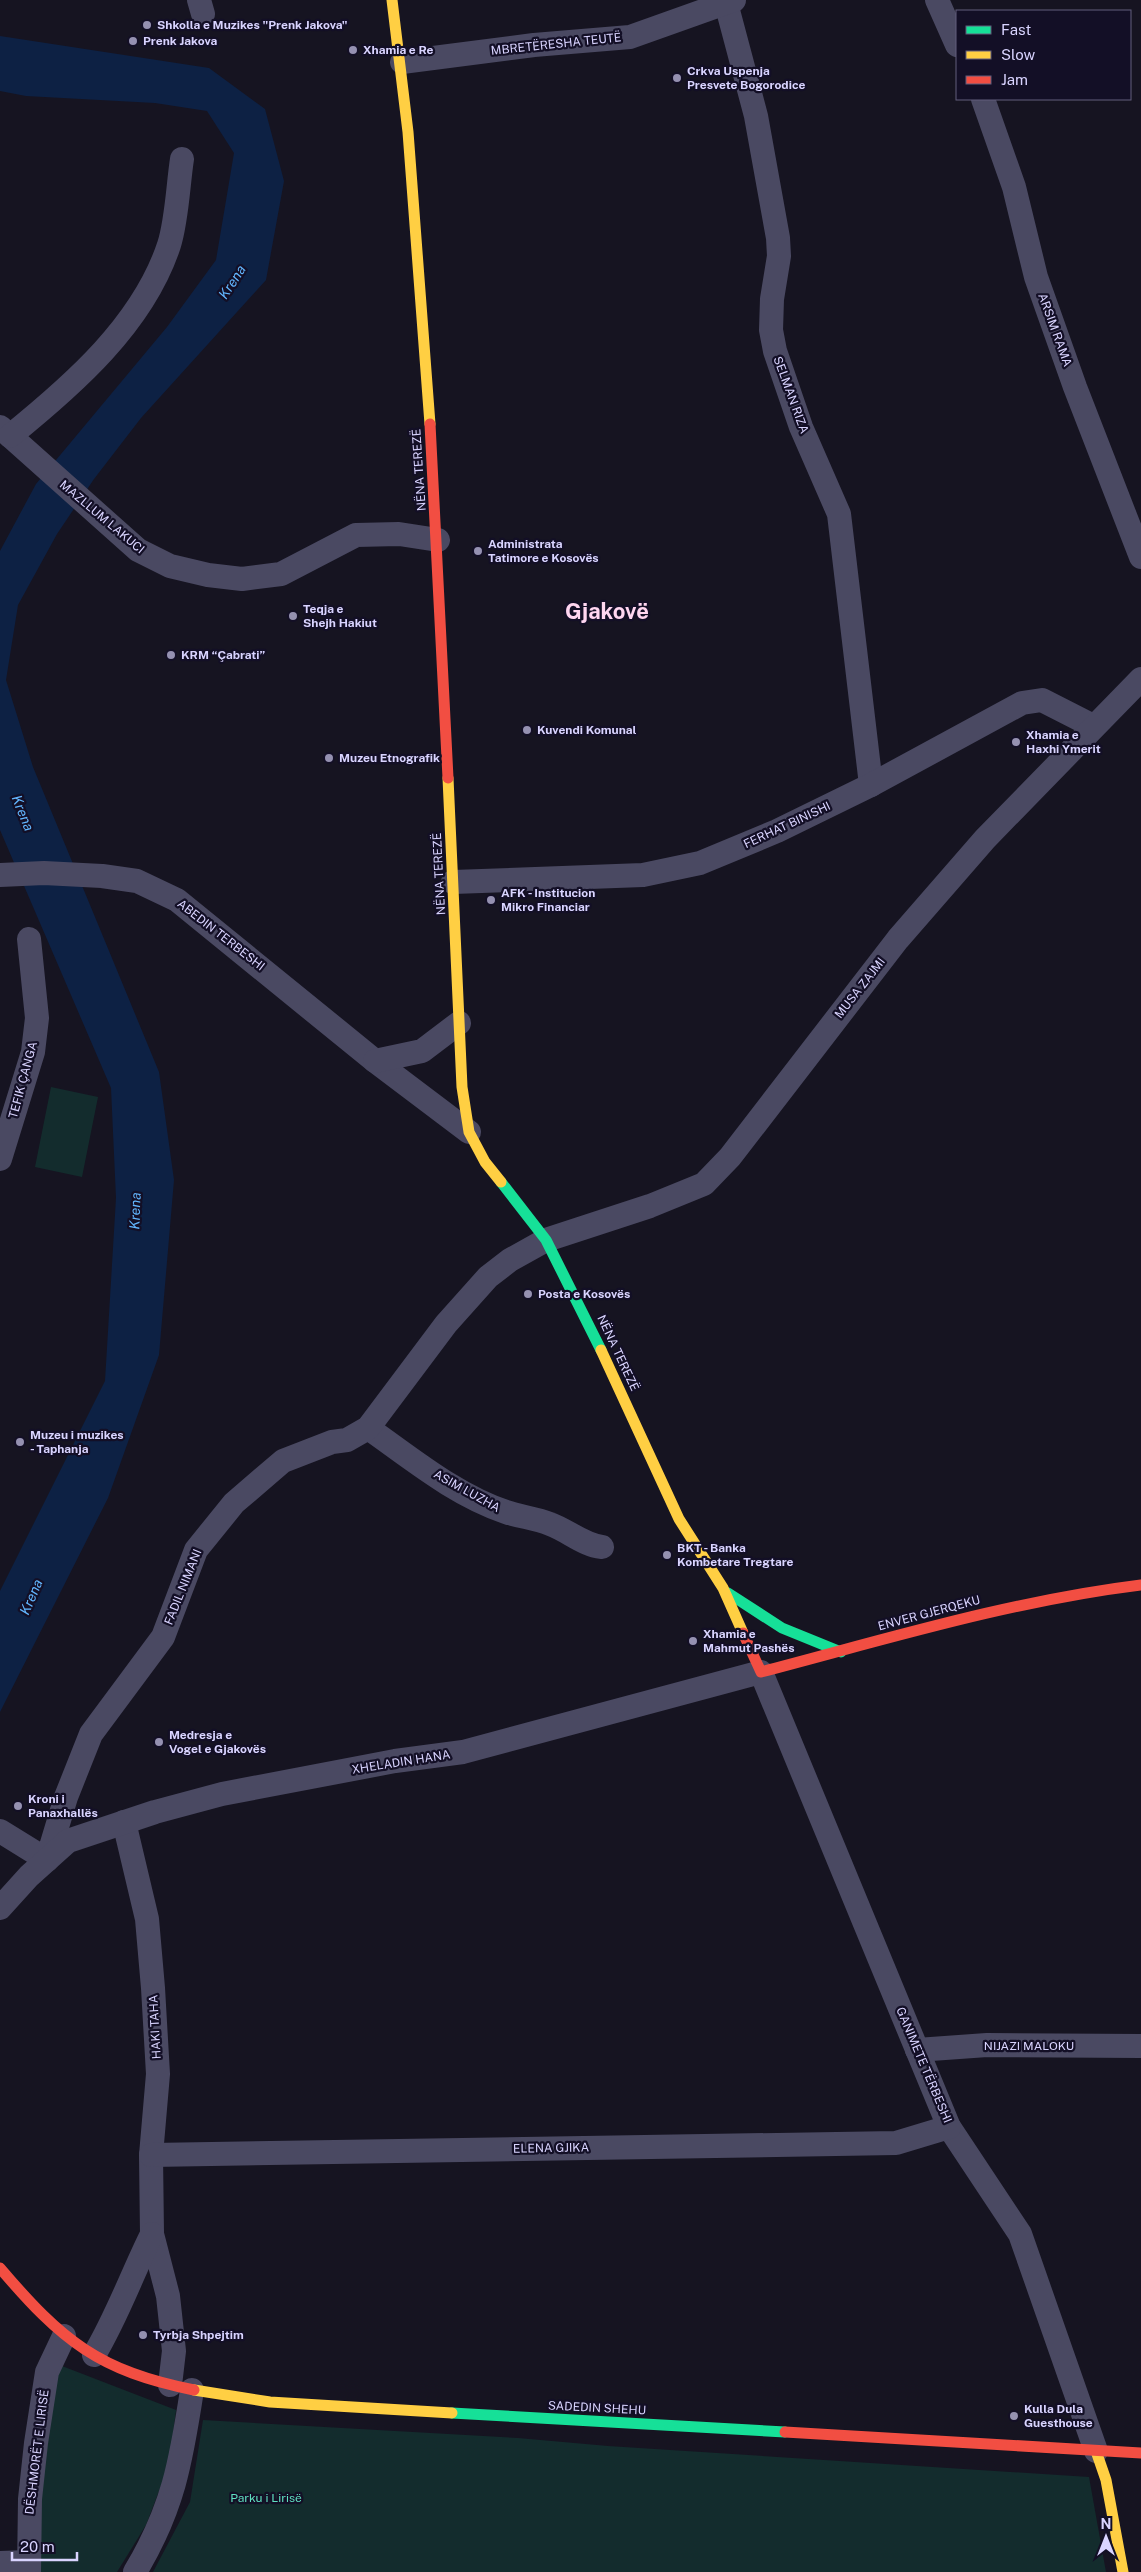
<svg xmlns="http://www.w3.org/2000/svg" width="1141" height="2572" font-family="'Public Sans',sans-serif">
  <rect width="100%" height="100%" fill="#161421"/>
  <g fill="#132c2d">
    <polygon points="51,1087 98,1097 82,1177 35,1167"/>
    <polygon points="49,2361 176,2410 169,2465 146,2525 117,2572 37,2572"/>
    <polygon points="203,2420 518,2438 608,2446 1089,2477 1106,2572 153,2572 190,2502"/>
  </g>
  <polygon fill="#0d2144" points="0,36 209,68 265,109 284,181 266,280 141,418 94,479 57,534 18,605 6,680 33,767 159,1072 174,1180 159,1355 108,1498 0,1712 0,1591 105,1381 116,1198 111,1088 0,830 0,551 36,484 167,327 216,260 234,153 207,111 155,103 26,96 0,91"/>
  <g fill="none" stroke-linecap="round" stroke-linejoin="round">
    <g stroke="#4a4962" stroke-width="24">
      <polyline points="199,0 203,14"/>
      <polyline points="937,0 957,45"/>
      <polyline points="726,3 756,116 778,238 779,256 772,299 771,330 775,351 801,427 839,514 871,785"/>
      <polyline points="402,62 534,45 630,37 734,0"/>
      <polyline points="983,99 1014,187 1036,277 1075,387 1141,557"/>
      <polyline points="0,427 138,550 170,566 208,575 242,579 281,574 356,535 399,534 438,540"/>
      <path d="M10 436C73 385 143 324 169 245 177 220 178 185 182 159"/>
      <polyline points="0,875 44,873 102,876 137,881 177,900 375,1061 469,1132"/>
      <polyline points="453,882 643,875 700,863 777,831 871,785 1022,703 1042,700 1093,726"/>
      <polyline points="375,1061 422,1051 459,1023"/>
      <polyline points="0,1159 33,1052 37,1018 29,939"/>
      <path d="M368 1428C411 1458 455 1495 506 1512 520 1517 536 1518 550 1524 569 1531 583 1545 602 1547"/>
      <polyline points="124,1822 147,1919 153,1988 158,2074 151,2155 152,2234 168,2296 174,2351 170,2385"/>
      <polyline points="0,1831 47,1860 66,1797 91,1734 163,1637 196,1550 234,1503 283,1461 332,1442 347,1440 368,1428 446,1324 488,1277 510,1260 546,1240 650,1206 704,1184 730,1157 898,939 985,839 1141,679"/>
      <polyline points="0,1908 29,1876 68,1841 155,1812 222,1794 395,1761 463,1752 761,1672 949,2127 1020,2234 1096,2451"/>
      <polyline points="917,2050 987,2045 1141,2046"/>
      <polyline points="151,2155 896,2143 949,2127"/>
      <path d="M94 2355C117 2317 132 2274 152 2234"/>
      <polyline points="0,2563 28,2562"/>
      <polyline points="29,2572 30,2499 36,2443 47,2372 64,2336"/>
      <path d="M135 2572C173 2509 181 2462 192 2390"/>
    </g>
    <g stroke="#16e098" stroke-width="11">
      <polyline points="501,1182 546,1240 601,1350"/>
      <polyline points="728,1593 782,1628 841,1652"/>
      <polyline points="452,2413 785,2432"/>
    </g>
    <g stroke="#ffcf43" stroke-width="11">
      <polyline points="392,0 408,132 430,424"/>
      <polyline points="448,778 462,1087 469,1132 485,1162 501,1182"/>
      <polyline points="601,1350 679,1519 723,1588 743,1633"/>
      <polyline points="194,2390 270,2402 452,2413"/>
      <polyline points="1096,2451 1106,2480 1123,2572"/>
    </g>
    <g stroke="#f24e42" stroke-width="11">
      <polyline points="430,424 448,778"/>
      <path d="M743 1633 761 1672C887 1639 1011 1601 1141 1585"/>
      <path d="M0 2268C62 2341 99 2371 194 2390"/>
      <polyline points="785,2432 1141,2453"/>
    </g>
  </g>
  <g fill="#9591b1" stroke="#130f26" stroke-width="2">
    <circle cx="147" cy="25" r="5"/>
    <circle cx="133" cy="41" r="5"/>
    <circle cx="353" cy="50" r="5"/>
    <circle cx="677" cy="78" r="5"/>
    <circle cx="478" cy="551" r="5"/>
    <circle cx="293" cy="616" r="5"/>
    <circle cx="171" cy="655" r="5"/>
    <circle cx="527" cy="730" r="5"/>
    <circle cx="1016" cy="742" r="5"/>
    <circle cx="329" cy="758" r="5"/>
    <circle cx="491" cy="900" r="5"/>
    <circle cx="528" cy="1294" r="5"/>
    <circle cx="20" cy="1442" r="5"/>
    <circle cx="667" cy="1555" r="5"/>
    <circle cx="693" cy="1641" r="5"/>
    <circle cx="159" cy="1742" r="5"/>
    <circle cx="18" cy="1806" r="5"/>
    <circle cx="143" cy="2335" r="5"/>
    <circle cx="1014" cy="2416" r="5"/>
  </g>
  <g text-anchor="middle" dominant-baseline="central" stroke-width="4.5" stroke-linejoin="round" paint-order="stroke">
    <g font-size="12" font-weight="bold" fill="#d9d4ff" stroke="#130f26" text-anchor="start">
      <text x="157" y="25">Shkolla e Muzikes "Prenk Jakova"</text>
      <text x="143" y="41">Prenk Jakova</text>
      <text x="363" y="50">Xhamia e Re</text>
      <text x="687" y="71">Crkva Uspenja<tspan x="687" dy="14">Presvete Bogorodice</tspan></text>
      <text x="488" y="544">Administrata<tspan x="488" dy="14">Tatimore e Kosovës</tspan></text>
      <text x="303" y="609">Teqja e<tspan x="303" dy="14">Shejh Hakiut</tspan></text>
      <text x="181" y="655">KRM “Çabrati”</text>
      <text x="537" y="730">Kuvendi Komunal</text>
      <text x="1026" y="735">Xhamia e<tspan x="1026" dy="14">Haxhi Ymerit</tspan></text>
      <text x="339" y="758">Muzeu Etnografik</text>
      <text x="501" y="893">AFK - Institucion<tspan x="501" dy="14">Mikro Financiar</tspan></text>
      <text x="538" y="1294">Posta e Kosovës</text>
      <text x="30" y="1435">Muzeu i muzikes<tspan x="30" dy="14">- Taphanja</tspan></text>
      <text x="677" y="1548">BKT - Banka<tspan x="677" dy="14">Kombetare Tregtare</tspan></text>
      <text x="703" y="1634">Xhamia e<tspan x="703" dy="14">Mahmut Pashës</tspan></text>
      <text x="169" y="1735">Medresja e<tspan x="169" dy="14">Vogel e Gjakovës</tspan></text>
      <text x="28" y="1799">Kroni i<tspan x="28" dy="14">Panaxhallës</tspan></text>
      <text x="153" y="2335">Tyrbja Shpejtim</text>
      <text x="1024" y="2409">Kulla Dula<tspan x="1024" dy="14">Guesthouse</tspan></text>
    </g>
    <g font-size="12" fill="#d9d4ff" stroke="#130f26">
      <text transform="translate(556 44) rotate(-6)">MBRETËRESHA TEUTË</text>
      <text transform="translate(1055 330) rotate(70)">ARSIM RAMA</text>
      <text transform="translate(791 395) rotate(70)">SELMAN RIZA</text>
      <text transform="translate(419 470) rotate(-94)">NËNA TEREZË</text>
      <text transform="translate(102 517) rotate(40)">MAZLLUM LAKUCI</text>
      <text transform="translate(787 825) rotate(-25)">FERHAT BINISHI</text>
      <text transform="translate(439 874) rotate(-93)">NËNA TEREZË</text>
      <text transform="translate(221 935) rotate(38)">ABEDIN TERBESHI</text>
      <text transform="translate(860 988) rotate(-52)">MUSA ZAJMI</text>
      <text transform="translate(23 1080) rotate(-75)">TEFIK ÇANGA</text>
      <text transform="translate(618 1353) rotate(65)">NËNA TEREZË</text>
      <text transform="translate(467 1491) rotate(29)">ASIM LUZHA</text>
      <text transform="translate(183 1587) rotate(-68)">FADIL NIMANI</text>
      <text transform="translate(929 1613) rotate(-15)">ENVER GJERQEKU</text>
      <text transform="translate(401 1762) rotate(-9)">XHELADIN HANA</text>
      <text transform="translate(155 2027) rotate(-93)">HAKI TAHA</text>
      <text x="1029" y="2046">NIJAZI MALOKU</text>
      <text transform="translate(924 2065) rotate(67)">GANIMETE TËRBESHI</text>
      <text transform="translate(551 2148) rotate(-1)">ELENA GJIKA</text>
      <text transform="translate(597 2408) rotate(3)">SADEDIN SHEHU</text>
      <text transform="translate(37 2452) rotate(-83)">DËSHMORËT E LIRISË</text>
    </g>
    <g font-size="12" fill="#5fe0c0" stroke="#130f26">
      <text x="266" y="2498">Parku i Lirisë</text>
    </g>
    <g font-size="14" font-style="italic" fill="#62b6ff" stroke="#130f26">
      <text transform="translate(232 282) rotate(-57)">Krena</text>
      <text transform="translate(23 813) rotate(68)">Krena</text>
      <text transform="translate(135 1211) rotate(-88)">Krena</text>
      <text transform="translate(31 1597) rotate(-67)">Krena</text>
    </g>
    <g font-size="22" font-weight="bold" fill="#ffd6f0" stroke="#130f26">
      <text x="607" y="611">Gjakovë</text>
    </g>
  </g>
  <rect x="956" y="10" width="175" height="90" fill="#130f26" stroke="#625e7d"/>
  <rect x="966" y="26" width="25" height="8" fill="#16e098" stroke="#625e7d"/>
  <text x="1001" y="35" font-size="15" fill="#d9d4ff">Fast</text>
  <rect x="966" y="51" width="25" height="8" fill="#ffcf43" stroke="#625e7d"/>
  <text x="1001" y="60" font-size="15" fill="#d9d4ff">Slow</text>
  <rect x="966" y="76" width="25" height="8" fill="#f24e42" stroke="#625e7d"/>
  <text x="1001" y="85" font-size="15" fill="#d9d4ff">Jam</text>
  <g transform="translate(1106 2537)" stroke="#130f26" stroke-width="4" paint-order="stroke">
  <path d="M0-4L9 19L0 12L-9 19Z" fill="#d9d4ff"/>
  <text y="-8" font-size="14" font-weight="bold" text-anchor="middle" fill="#d9d4ff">N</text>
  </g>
  <path d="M12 2552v8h65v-8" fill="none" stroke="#d9d4ff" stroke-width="2.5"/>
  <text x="20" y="2552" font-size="15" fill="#d9d4ff" stroke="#130f26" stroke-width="4" paint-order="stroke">20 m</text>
</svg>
